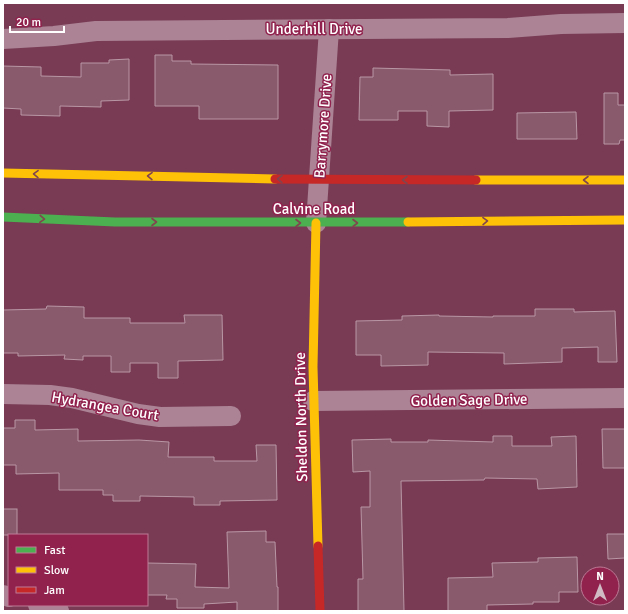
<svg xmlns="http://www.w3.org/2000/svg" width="628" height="614" font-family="Signika,sans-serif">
  <rect width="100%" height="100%" fill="#783b53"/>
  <g fill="#89596c" stroke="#b997a5">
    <polygon points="155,55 172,55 172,61 191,61 191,64 278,65 278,119 199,119 199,106 155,106"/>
    <polygon points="129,59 129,100 101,101 101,107 60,106 60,116 21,115 21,109 3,108 3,66 41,67 41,76 81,77 81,63 109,63 109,60"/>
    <polygon points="373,68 450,70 450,75 493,74 493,110 449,111 449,127 427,126 427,111 398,111 398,120 359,120 360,77 373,77"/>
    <polygon points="604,93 618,93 618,105 625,105 625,140 620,140 619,144 604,144"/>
    <polygon points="576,112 577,139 517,139 517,113"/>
    <polygon points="47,306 84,307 84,318 130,318 130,323 185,323 184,315 222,315 223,360 178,361 178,378 158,378 158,363 130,363 130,372 111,372 111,356 83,356 83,360 64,359 65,355 18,356 18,353 3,353 3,310 46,309"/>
    <polygon points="535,309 574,309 574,312 615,311 617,362 598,362 598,347 562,348 562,362 504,364 504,353 428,352 428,365 381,366 381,355 356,355 356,321 402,320 402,316 439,315 439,316 493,317 493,316 535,316"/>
    <polygon points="15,420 35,420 35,430 78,429 78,441 139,440 169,442 168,457 214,457 214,461 257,461 256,445 276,445 277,500 220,501 220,505 194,505 194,497 140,496 140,501 113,501 113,495 103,495 103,490 59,490 59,473 16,474 16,465 3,465 3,428 15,428"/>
    <polygon points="602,429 625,429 625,468 603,468"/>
    <polygon points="493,436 512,436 512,446 552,446 551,437 576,436 577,487 538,489 537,479 485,478 484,480 401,481 404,611 358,611 358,579 363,579 361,507 370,507 370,471 353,472 352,440 391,439 391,442 428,442 428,440 493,442"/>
    <rect x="3" y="509" width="14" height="26"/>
    <polygon points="266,531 266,542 275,542 277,587 278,587 278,611 237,611 237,602 204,604 204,608 177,608 177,599 166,599 167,595 147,595 147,563 196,564 195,587 229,588 227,532"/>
    <polygon points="607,534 625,534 625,558 608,559"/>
    <polygon points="577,557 578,592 559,592 559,602 533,602 533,604 487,605 487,611 448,611 448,578 493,577 492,563 538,562 538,558"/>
  </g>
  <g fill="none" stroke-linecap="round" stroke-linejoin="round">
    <g stroke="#ab8394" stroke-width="20">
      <polyline points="3,39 54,36 96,31 508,28 561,24 625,23"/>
      <polyline points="316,223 329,29"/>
      <polyline points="3,394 50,395 72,398 138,414 160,417 231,416"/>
      <polyline points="313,401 625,398"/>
      <polyline points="3,595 9,597"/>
      <polyline points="38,605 59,611"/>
    </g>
    <polyline stroke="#4caf50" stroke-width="9" points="3,217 115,222 408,222"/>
    <g stroke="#ffc107" stroke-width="9">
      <polyline points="3,173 275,179"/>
      <polyline points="476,180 625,180"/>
      <polyline points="408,222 625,220"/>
      <polyline points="316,223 313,367 318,546"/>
    </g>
    <g stroke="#c62828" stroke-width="9">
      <polyline points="275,179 476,180"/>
      <polyline points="318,546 320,611"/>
    </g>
  </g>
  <defs><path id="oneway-chevron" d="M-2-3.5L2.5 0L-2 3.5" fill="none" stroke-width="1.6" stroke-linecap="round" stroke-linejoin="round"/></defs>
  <g stroke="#80454e">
    <use href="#oneway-chevron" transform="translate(36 174) rotate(-179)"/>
    <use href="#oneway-chevron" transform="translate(150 176) rotate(-179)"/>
    <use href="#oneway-chevron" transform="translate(280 179) rotate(-179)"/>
    <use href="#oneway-chevron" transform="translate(405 180) rotate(180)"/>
    <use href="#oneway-chevron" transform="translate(586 180) rotate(180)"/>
    <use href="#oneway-chevron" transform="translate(42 219) rotate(3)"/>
    <use href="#oneway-chevron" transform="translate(485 221) rotate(-1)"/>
    <use href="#oneway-chevron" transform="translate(154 222)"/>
    <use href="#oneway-chevron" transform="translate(298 223)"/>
    <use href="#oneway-chevron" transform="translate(355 223)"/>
  </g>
  <g text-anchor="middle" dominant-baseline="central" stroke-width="3" stroke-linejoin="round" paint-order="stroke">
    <g font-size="15" fill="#fff" stroke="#91224e">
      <text x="314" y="29">Underhill Drive</text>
      <text transform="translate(323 126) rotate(-86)">Barrymore Drive</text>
      <text x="314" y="209">Calvine Road</text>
      <text transform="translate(469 400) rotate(-1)">Golden Sage Drive</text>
      <text transform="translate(105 406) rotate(10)">Hydrangea Court</text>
      <text transform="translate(301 417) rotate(-91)">Sheldon North Drive</text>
    </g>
  </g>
  <rect width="628" height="614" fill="none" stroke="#ffffff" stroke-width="8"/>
  <rect x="8" y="534" width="140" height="72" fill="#91224e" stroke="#bd7a95"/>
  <rect x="16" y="547" width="20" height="6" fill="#4caf50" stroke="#bd7a95"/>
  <text x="44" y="554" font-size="12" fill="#ffffff">Fast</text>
  <rect x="16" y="567" width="20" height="6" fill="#ffc107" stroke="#bd7a95"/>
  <text x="44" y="574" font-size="12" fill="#ffffff">Slow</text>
  <rect x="16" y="587" width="20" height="6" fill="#c62828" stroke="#bd7a95"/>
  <text x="44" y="594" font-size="12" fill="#ffffff">Jam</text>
  <g transform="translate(600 586)"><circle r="19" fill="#91224e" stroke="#bd7a95"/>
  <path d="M0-3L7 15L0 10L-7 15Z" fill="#d0bac3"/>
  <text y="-6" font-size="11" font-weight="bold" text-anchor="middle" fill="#ffffff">N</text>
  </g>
  <path d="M10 26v6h54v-6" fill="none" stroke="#ffffff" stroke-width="2"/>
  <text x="16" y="26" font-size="12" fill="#ffffff" stroke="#91224e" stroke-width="3" paint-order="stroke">20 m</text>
</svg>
